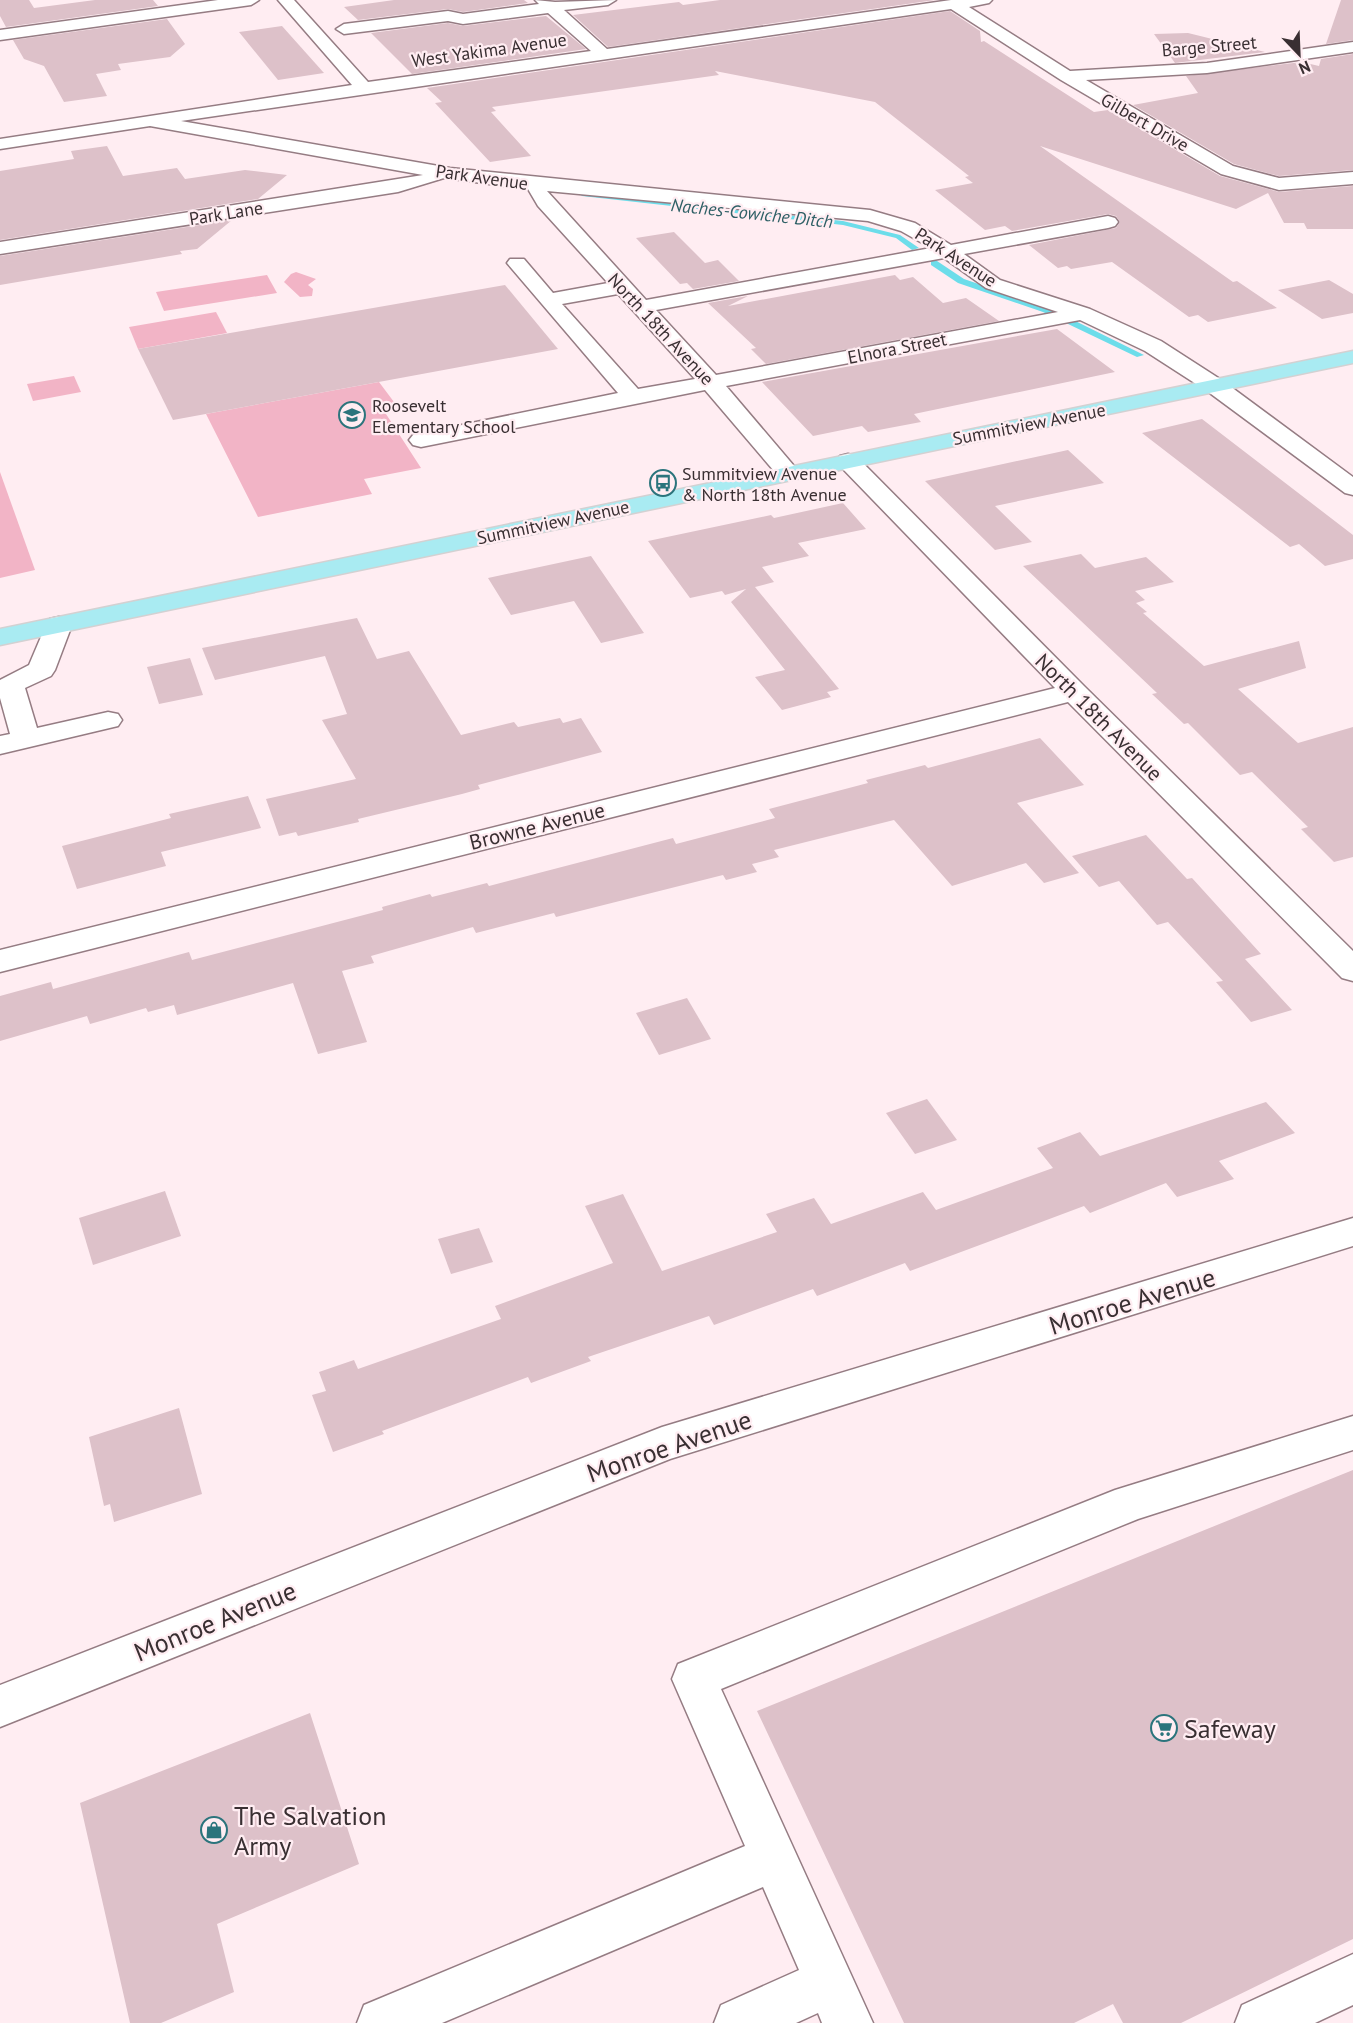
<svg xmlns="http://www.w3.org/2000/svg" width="1353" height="2023" font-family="'PT Sans',sans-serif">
  <rect width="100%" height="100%" fill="#ffedf2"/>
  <g fill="#f2b4c6">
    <polygon points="296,272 316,279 308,285 313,289 312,296 300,297 284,282 291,274"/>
    <polygon points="267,275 277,293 164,311 156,292"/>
    <polygon points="216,312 227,333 138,349 129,327"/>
    <polygon points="74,376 81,392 33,401 27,384"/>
    <polygon points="379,382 394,402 386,414 421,468 364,479 372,494 258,517 206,414"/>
    <polygon points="0,472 35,570 0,578"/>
  </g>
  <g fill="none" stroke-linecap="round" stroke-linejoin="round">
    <g fill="#6cddea" fill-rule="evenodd">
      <polygon points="584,193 843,221 900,235 919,248 912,250 896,238 843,225 582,196 581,195"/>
      <polygon points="931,261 937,261 964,279 1049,308 1144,355 1137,357 1043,312 958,283 931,265"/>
    </g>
  </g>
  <g fill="#ddc1c9">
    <polygon points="0,0 29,0 34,8 95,0 153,0 158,6 6,27 0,16"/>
    <polygon points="394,0 524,0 528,3 463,12 448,9 358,20 344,7"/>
    <polygon points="720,0 935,0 608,47 573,15 679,2 683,5"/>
    <polygon points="1341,0 1353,0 1353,40 1326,44"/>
    <polygon points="950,11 980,31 981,42 984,41 1094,112 1108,110 1220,176 1279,192 1353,186 1353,229 1307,229 1304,223 1284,223 1268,193 1236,209 1040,146 1233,282 1237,281 1277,308 1208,322 1198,315 1189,317 1112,262 1071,269 1067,266 1058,268 1029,245 1116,228 1120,222 1116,216 1108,214 1012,231 1005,226 985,230 935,190 973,183 965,177 969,176 875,102 715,71 719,75 492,107 496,111 491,112 531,156 490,162 435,103 442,102 427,88"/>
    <polygon points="546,16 586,49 412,74 371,33 448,23 463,26"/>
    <polygon points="167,19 185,44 170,57 118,64 121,70 96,74 107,96 64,102 44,66 24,59 13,40"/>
    <polygon points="282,26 324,73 278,80 239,32"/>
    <polygon points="1188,33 1265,52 1175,63 1154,34"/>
    <polygon points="1353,54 1353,170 1279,176 1234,164 1133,105 1198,93 1186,76 1302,62 1319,66 1321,59"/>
    <polygon points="107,146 123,176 177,168 185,179 245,170 287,175 258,199 0,240 0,171 74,159 71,151"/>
    <polygon points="232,220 197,249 180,251 182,254 0,285 0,256"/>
    <polygon points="674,232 705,263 718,260 739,281 693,289 687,283 680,284 636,238"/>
    <polygon points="895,275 900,280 913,277 943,303 966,298 999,321 766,364 751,349 756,348 708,303 748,296 728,306"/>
    <polygon points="1329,280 1353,294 1353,313 1322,319 1278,290"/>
    <polygon points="505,285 558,349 173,420 138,349"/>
    <polygon points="1057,329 1115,372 914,414 921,422 868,432 862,426 813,436 762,382"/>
    <polygon points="1202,419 1353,535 1353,559 1325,566 1299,544 1290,547 1142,433"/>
    <polygon points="1068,450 1104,483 995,506 1032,542 995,550 925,481"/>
    <polygon points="843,503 866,529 798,543 809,556 762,567 774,582 755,587 839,689 827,692 831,697 782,710 755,677 785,670 731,602 746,589 725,595 722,591 690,598 648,541 771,515 774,518"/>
    <polygon points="1081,554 1095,568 1146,557 1174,582 1135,591 1145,600 1136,603 1147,612 1143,613 1204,666 1299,641 1306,668 1238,689 1298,743 1353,727 1353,857 1334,862 1301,829 1308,827 1252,772 1240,775 1188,723 1184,724 1152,694 1157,693 1023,566"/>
    <polygon points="591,556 644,633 601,643 574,601 511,615 488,578"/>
    <polygon points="357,618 377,659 409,651 461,735 514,722 518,727 560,718 563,723 581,718 602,752 478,785 480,789 462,794 358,819 359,822 298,836 296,832 279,836 266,799 356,779 322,720 347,714 325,656 215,680 202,648"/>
    <polygon points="190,658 203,695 159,704 147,667"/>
    <polygon points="1040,738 1084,785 1017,803 1079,873 1044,883 1026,863 952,886 894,820 774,850 779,857 752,864 757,872 726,880 723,875 556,917 554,913 476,933 473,927 371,956 374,963 342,971 367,1042 318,1054 293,983 177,1015 174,1005 148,1012 146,1008 90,1024 87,1016 0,1041 0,996 51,982 53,989 189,952 192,960 383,910 382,907 430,894 432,897 487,883 489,886 673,838 676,844 775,818 769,809 868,783 866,780 925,765 928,768"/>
    <polygon points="248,796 261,828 161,852 166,866 77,889 62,846 171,818 169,814"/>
    <polygon points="1146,835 1187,879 1192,878 1261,954 1245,959 1292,1010 1251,1022 1216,982 1223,981 1168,922 1157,925 1119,881 1099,887 1072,856"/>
    <polygon points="687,998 711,1039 659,1055 636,1013"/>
    <polygon points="927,1099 957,1140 915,1154 886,1113"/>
    <polygon points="1266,1102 1295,1133 1219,1161 1234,1179 1177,1197 1166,1183 1090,1213 1084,1206 910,1271 905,1263 817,1296 813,1289 714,1325 709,1316 588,1357 591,1361 531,1383 528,1377 382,1431 384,1434 333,1452 312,1395 326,1391 319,1372 354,1360 358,1369 501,1319 495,1306 613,1263 585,1206 623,1194 662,1271 777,1232 766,1214 814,1198 831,1224 923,1192 936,1210 1053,1168 1037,1148 1080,1132 1100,1156"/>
    <polygon points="165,1191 181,1236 93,1265 79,1218"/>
    <polygon points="479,1228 493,1262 451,1274 438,1239"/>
    <polygon points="179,1408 202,1494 114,1522 110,1504 104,1506 89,1437"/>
    <polygon points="1353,1470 1353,1939 1181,2023 1123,2023 1113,2004 1074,2023 904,2023 757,1711"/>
    <polygon points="310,1713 359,1864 217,1924 234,1992 161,2023 130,2023 80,1803"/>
  </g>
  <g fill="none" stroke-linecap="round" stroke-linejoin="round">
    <defs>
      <g id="minor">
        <polygon points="218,0 259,0 251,5 0,40 0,30"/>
        <path d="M278 0H294L368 82 591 51 548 13 463 24 448 21 344 34 336 29 344 24 448 11 463 14 539 4 535 0 555 2 616 0 608 5 564 10 607 49 951 0H992L989 3 969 7 1070 71 1207 63 1353 42V52L1207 73 1086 80 1233 166 1279 178 1353 172V184L1279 190 1221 174 1061 80 951 9 181 121 450 168 870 210 915 223 951 245 1108 216 1115 218 1118 222 1115 226 1108 228 964 254 1000 280 1090 309 1161 341 1223 381 1353 477V495L1345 493 1207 391 1145 351 1080 320 726 386 800 473 796 478H780L705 390 421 447 413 445 409 440 413 435 618 393 507 263 510 259H524L553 293 608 283 538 206 528 189 444 178 398 192 0 254V242L423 175 150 126 0 149V139L352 85ZM547 191 868 221 901 231 931 248 646 300ZM944 258 986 288 1058 312 716 375 656 310ZM618 294 695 379 638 389 562 304Z"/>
        <polygon points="848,454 856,456 1084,686 1353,951 1353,981 1342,978 1068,702 0,972 0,950 1055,688 840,466 836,461 840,456"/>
        <polygon points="59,617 68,619 72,625 55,670 51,676 25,688 37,728 108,712 118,714 122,720 118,726 0,754 0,736 10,734 0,698 0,680 29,665 46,625 50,619"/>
        <polygon points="1353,1218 1353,1246 670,1459 0,1727 0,1685 662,1427"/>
        <polygon points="1353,1416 1353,1450 1138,1519 721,1689 873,2023 822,2023 818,2013 796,2023 714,2023 721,2005 799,1970 763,1887 442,2023 357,2023 364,2005 745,1846 672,1679 678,1664 1115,1490"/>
        <polygon points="1353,1954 1353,2005 1315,2023 1235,2023 1242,2005"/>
      </g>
      <polygon id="major" points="1353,351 1353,363 0,645 0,629"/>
    </defs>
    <use href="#minor" stroke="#957c83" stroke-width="3"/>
    <use href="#major" stroke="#d3d1d2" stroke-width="3"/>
    <use href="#minor" fill="#fff" fill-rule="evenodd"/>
    <use href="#major" fill="#a9ebf2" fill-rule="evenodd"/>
  </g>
  <defs>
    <symbol id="school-ring" viewBox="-11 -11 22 22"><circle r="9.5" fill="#ffedf2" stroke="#2b747c" stroke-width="1.5"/><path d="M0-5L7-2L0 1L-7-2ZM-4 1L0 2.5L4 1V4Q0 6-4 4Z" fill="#2b747c"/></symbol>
    <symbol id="bus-ring" viewBox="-11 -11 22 22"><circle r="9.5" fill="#ffedf2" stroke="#2b747c" stroke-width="1.5"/><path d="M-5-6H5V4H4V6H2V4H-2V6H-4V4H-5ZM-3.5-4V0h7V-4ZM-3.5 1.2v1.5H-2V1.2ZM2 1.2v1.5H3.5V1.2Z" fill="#2b747c"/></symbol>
    <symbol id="supermarket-ring" viewBox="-11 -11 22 22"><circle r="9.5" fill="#ffedf2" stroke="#2b747c" stroke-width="1.5"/><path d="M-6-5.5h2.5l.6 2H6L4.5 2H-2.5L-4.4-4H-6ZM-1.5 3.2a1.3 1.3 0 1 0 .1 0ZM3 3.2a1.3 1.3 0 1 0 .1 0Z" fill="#2b747c"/></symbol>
    <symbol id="shop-ring" viewBox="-11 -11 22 22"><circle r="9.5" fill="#ffedf2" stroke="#2b747c" stroke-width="1.5"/><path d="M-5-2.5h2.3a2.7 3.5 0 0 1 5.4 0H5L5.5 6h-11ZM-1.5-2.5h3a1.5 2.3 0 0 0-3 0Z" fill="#2b747c"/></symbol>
  </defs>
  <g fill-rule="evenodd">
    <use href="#school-ring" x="337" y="400" width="30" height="30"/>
    <use href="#bus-ring" x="648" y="468" width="30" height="30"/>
    <use href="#supermarket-ring" x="1149" y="1713" width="30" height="30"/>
    <use href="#shop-ring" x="199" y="1815" width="30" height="30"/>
  </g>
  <g text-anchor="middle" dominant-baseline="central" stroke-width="4.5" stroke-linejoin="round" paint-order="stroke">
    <g font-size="18" fill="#392f32" stroke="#ffedf2">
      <text transform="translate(1209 46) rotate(-5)">Barge Street</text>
      <text transform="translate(489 50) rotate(-8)">West Yakima Avenue</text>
      <text transform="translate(1145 122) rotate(30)">Gilbert Drive</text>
      <text transform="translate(482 177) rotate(8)">Park Avenue</text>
      <text transform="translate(226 213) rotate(-9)">Park Lane</text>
      <text transform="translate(956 257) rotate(33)">Park Avenue</text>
      <text transform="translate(661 329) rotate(47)">North 18th Avenue</text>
      <text transform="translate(897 348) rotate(-11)">Elnora Street</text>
      <text transform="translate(1029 424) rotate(-11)">Summitview Avenue</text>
      <text transform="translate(553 522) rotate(-12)">Summitview Avenue</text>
    </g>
    <g font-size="18" font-style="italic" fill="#2f6066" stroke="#ffedf2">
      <text transform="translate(752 213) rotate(6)">Naches-Cowiche Ditch</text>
    </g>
    <g font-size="18" fill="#392f32" stroke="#ffedf2" text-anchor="start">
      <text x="372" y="405">Roosevelt<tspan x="372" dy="21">Elementary School</tspan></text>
      <text x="682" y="473">Summitview Avenue<tspan x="682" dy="21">&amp; North 18th Avenue</tspan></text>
    </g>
    <g font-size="21" fill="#392f32" stroke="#ffedf2">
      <text transform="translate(1099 717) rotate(45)">North 18th Avenue</text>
      <text transform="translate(537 826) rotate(-14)">Browne Avenue</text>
    </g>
    <g font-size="26" fill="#392f32" stroke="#ffedf2">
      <text transform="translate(1132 1301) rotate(-17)">Monroe Avenue</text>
      <text transform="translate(669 1446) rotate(-19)">Monroe Avenue</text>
      <text transform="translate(215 1621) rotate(-22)">Monroe Avenue</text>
    </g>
    <g font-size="26" fill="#392f32" stroke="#ffedf2" text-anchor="start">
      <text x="1184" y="1728">Safeway</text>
      <text x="234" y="1815">The Salvation<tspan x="234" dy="30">Army</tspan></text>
    </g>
  </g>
  <g transform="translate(1299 54) rotate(157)" stroke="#ffedf2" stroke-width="4.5" paint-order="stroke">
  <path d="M0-4.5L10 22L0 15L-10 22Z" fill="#392f32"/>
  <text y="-9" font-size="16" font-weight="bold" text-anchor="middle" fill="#392f32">N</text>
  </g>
</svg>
